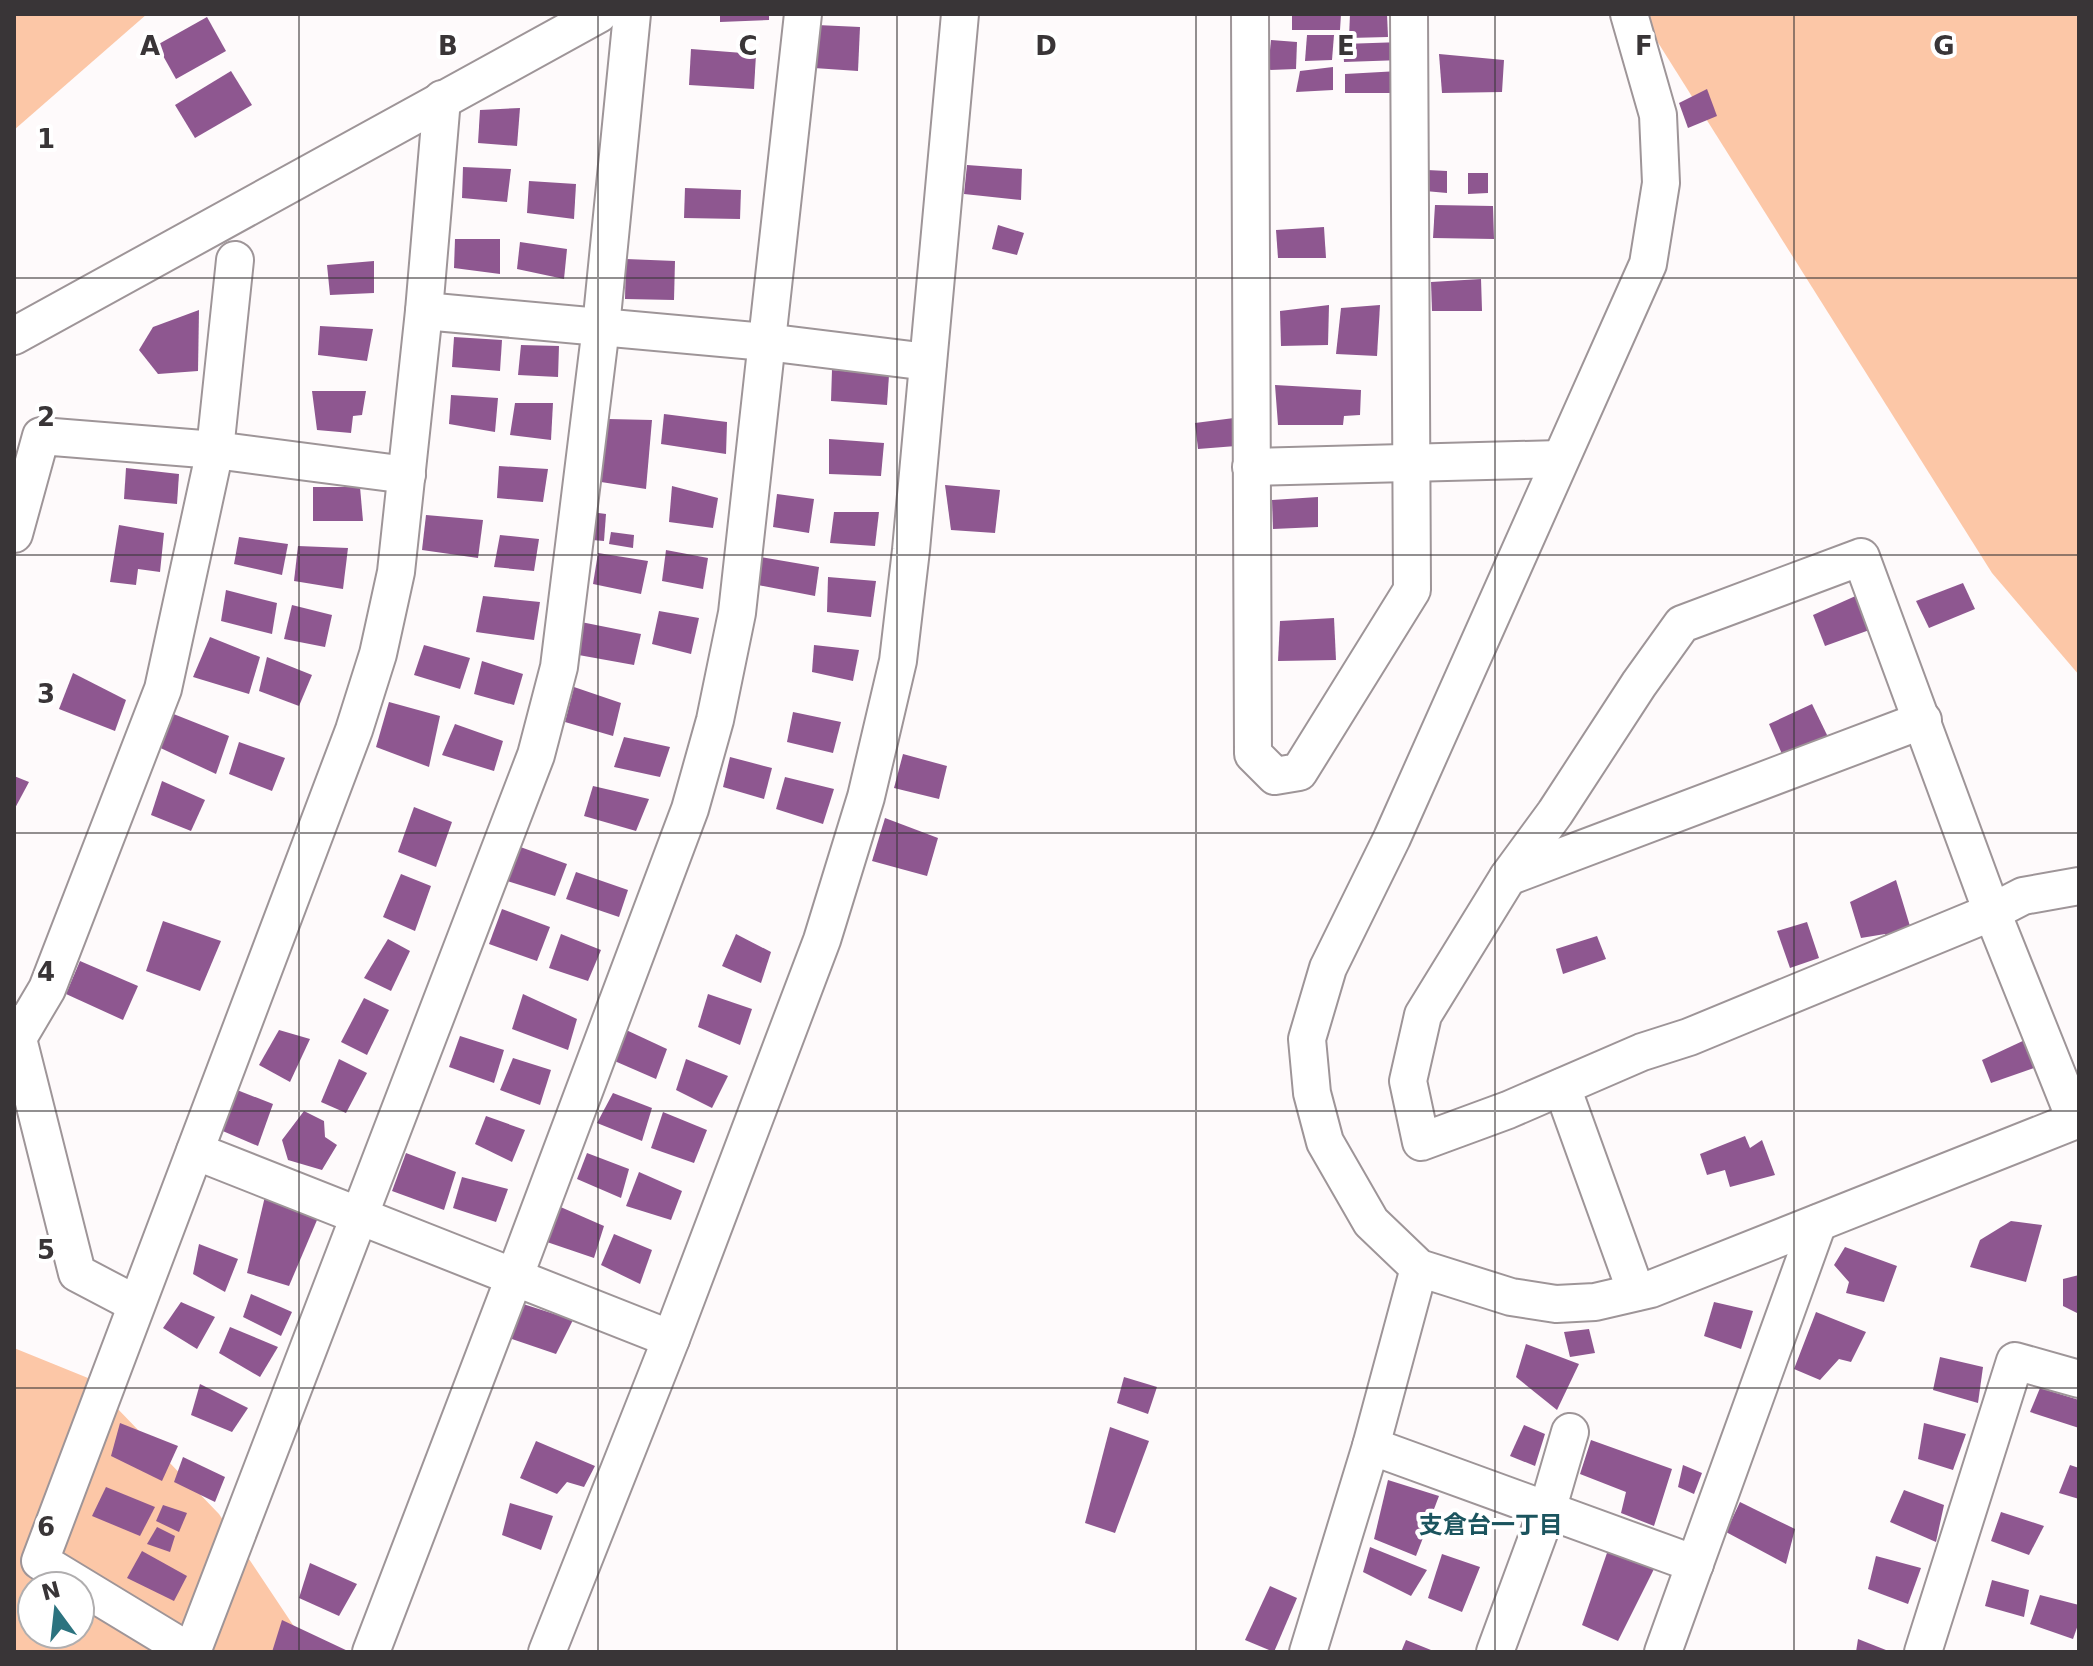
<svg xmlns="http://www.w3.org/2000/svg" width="2093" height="1666" font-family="'DejaVu Sans','Noto Sans JP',sans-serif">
  <rect width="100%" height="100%" fill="#fefafb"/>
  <g fill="#fcc7a7" fill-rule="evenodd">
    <polygon points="14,14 147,14 14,130"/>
    <polygon points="1640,14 2079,14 2079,675 1992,573"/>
    <path d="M14 1348 88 1378 219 1514 311 1652H14ZM32 1586H80V1634H32Z"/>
  </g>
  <g fill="#8e5790">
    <polygon points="720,14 769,14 769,20 720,22"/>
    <polygon points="1292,14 1341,14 1340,30 1292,30"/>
    <polygon points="1350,14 1387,14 1388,37 1349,38"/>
    <polygon points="207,17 226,51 176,79 157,45"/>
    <polygon points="817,25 860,27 858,71 814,68"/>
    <polygon points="1307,35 1334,35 1332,60 1305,61"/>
    <polygon points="1271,40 1297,42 1296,69 1268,70"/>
    <polygon points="1402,42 1402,60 1344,62 1343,44"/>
    <polygon points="691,49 756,54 754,89 689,85"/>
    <polygon points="1439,54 1504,60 1502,92 1442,93"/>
    <polygon points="1333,67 1333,90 1296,92 1300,71"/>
    <polygon points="231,71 252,105 195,138 175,105"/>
    <polygon points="1399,71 1399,93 1345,93 1345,74"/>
    <polygon points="1707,89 1717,116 1688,128 1679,103"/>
    <polygon points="520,108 517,146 478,143 480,110"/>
    <polygon points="967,165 1022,169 1021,200 964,194"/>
    <polygon points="463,167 511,169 507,202 462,198"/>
    <polygon points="1427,170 1447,171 1447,193 1425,191"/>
    <polygon points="1468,173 1488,173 1488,193 1468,194"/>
    <polygon points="529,181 576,184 574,219 527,213"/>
    <polygon points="685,188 741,190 740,219 684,218"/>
    <polygon points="1435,205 1493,206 1494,239 1433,238"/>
    <polygon points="998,225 1024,233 1017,255 992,249"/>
    <polygon points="1324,227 1326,258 1278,258 1276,230"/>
    <polygon points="455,239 500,239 500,274 454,268"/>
    <polygon points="520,242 567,249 564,279 517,269"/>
    <polygon points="626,259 675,261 674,300 625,299"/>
    <polygon points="374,261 374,293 330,295 327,265"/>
    <polygon points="1481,279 1482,311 1432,311 1431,282"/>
    <polygon points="1329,305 1328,345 1281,346 1280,311"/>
    <polygon points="1380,305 1377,356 1336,354 1341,308"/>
    <polygon points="199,310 198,371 158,374 139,350 153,327"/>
    <polygon points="320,326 373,329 367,361 318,355"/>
    <polygon points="454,337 502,340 500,371 452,367"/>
    <polygon points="521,345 559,346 558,377 518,375"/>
    <polygon points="832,370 889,375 887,405 831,401"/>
    <polygon points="1275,385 1361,390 1360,415 1344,416 1343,425 1278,425"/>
    <polygon points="312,391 366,391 362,415 353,416 351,433 317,430"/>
    <polygon points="451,395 498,398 495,432 449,424"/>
    <polygon points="515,403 553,403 551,440 510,435"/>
    <polygon points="664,414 727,422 726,454 661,444"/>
    <polygon points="1234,418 1236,446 1198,449 1195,423"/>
    <polygon points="608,419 652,420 646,489 601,482"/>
    <polygon points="829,439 884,443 881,476 829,474"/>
    <polygon points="499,466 548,469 543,502 497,498"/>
    <polygon points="126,468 179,474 177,504 124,499"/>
    <polygon points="945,485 1000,490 995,533 951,530"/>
    <polygon points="672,486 718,498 713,528 669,522"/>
    <polygon points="313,487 360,487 363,521 313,521"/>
    <polygon points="777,494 814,499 809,533 773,527"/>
    <polygon points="1318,497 1318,527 1273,529 1272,500"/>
    <polygon points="584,511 606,514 604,541 581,539"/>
    <polygon points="834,512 879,512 875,546 830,543"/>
    <polygon points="426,515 483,520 478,558 422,550"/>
    <polygon points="119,525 164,533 160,572 138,569 136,585 110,582"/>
    <polygon points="611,532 634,535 633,548 609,544"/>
    <polygon points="500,535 539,539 534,571 494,567"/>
    <polygon points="239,537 288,544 282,575 234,564"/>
    <polygon points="298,546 348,548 343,589 294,581"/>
    <polygon points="666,550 708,558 703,589 662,581"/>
    <polygon points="598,553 648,561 641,594 593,584"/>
    <polygon points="761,557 819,567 815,596 758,585"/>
    <polygon points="828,577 876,581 871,617 827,612"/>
    <polygon points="1963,583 1975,609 1929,628 1916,601"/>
    <polygon points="226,590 277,603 272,634 221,621"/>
    <polygon points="1860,594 1875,628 1825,646 1813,615"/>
    <polygon points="483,596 540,602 534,640 476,632"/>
    <polygon points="292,605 332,615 325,647 284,639"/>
    <polygon points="659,611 699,618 691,654 652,644"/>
    <polygon points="1334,618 1336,660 1278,661 1280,621"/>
    <polygon points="581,622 641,634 634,665 573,654"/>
    <polygon points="210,637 260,657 249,694 193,677"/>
    <polygon points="424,645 470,658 460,689 414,675"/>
    <polygon points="814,645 859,650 853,681 812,672"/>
    <polygon points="267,657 312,675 299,706 259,691"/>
    <polygon points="482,661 523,674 514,705 474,694"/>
    <polygon points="73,673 126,700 115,731 59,709"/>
    <polygon points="574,687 621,703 613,736 565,722"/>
    <polygon points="389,702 440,716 429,767 376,747"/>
    <polygon points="1812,704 1828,737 1782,754 1769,724"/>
    <polygon points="166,711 229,736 216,774 152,744"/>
    <polygon points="793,712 841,722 833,753 787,742"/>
    <polygon points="455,724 503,741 494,771 442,755"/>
    <polygon points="624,737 670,747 660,777 614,767"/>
    <polygon points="239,742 285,758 272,791 229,774"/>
    <polygon points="903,754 947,766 939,799 894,788"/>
    <polygon points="730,757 772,768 764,799 723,787"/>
    <polygon points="14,776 29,782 14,810"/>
    <polygon points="785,777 834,789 823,824 776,809"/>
    <polygon points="162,781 205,800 191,831 151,815"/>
    <polygon points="593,786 649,799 636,831 584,816"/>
    <polygon points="414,807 452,822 436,867 398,852"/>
    <polygon points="885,818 938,838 927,876 872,861"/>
    <polygon points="515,845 567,864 555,896 501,879"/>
    <polygon points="576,872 628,890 619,917 566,899"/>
    <polygon points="401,874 431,886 415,931 383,917"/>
    <polygon points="1896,880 1913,936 1890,945 1885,934 1861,938 1850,902"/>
    <polygon points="502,909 550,927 537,961 489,944"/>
    <polygon points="163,921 221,941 200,991 146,971"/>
    <polygon points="1807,922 1819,958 1790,968 1777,931"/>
    <polygon points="561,934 601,950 588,981 549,968"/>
    <polygon points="736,934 771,952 761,983 722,966"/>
    <polygon points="1597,936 1606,959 1563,974 1556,949"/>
    <polygon points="388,939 410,951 391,991 364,978"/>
    <polygon points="80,961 138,986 123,1020 66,994"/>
    <polygon points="523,994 577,1019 568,1050 512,1029"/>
    <polygon points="708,994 752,1009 740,1045 698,1027"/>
    <polygon points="364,998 389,1010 367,1055 341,1042"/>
    <polygon points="624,1029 667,1049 656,1079 610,1059"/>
    <polygon points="279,1030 310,1039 290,1082 259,1065"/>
    <polygon points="460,1036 504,1050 494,1083 449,1067"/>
    <polygon points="2027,1039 2037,1067 1991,1083 1982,1060"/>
    <polygon points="513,1058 551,1070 540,1105 500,1090"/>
    <polygon points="339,1059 367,1073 346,1113 321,1102"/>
    <polygon points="686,1059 728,1076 712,1108 676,1090"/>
    <polygon points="237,1090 273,1104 258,1146 218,1129"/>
    <polygon points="613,1093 652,1108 642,1141 597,1123"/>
    <polygon points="304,1111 324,1121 325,1137 337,1145 322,1170 288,1160 282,1140"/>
    <polygon points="663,1112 707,1130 694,1163 651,1148"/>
    <polygon points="486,1116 525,1130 512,1162 475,1144"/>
    <polygon points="1745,1136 1750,1148 1762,1140 1775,1175 1730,1187 1725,1170 1707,1175 1700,1154"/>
    <polygon points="406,1153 456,1172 444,1210 392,1191"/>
    <polygon points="587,1153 629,1169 621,1198 577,1179"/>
    <polygon points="639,1172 682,1191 671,1220 626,1206"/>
    <polygon points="462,1177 508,1189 496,1222 453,1208"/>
    <polygon points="266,1192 320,1213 289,1286 247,1273"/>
    <polygon points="556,1205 604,1226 594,1258 544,1241"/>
    <polygon points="2011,1221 2042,1225 2026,1282 1970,1267 1980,1240"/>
    <polygon points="614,1234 652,1250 640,1284 601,1265"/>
    <polygon points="199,1244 238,1259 225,1292 193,1274"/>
    <polygon points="1845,1247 1897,1266 1884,1302 1846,1293 1849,1282 1834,1265"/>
    <polygon points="2079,1275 2079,1314 2063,1306 2063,1279"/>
    <polygon points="251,1294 292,1312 281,1336 243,1317"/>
    <polygon points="181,1302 215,1317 197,1349 163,1328"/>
    <polygon points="1714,1302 1753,1311 1741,1349 1704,1336"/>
    <polygon points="520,1303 573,1320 556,1354 509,1338"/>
    <polygon points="1816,1312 1866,1332 1851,1362 1839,1359 1820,1380 1794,1369"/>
    <polygon points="230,1327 278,1347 260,1377 219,1353"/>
    <polygon points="1589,1329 1595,1353 1570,1357 1564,1332"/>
    <polygon points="1526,1344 1579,1364 1557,1410 1516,1377"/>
    <polygon points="1940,1357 1983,1367 1978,1403 1933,1390"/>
    <polygon points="1124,1377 1157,1387 1148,1414 1117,1403"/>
    <polygon points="200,1384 248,1408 232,1432 191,1415"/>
    <polygon points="2040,1388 2079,1400 2079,1428 2030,1412"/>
    <polygon points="120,1423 178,1446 162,1481 111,1456"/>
    <polygon points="1924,1423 1966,1434 1953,1470 1918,1459"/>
    <polygon points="1524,1425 1545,1434 1535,1466 1510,1456"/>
    <polygon points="1110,1427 1149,1441 1115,1533 1085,1523"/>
    <polygon points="1591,1440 1672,1469 1654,1526 1621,1513 1626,1492 1580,1474"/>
    <polygon points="536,1441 595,1466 584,1487 567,1482 557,1494 520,1478"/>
    <polygon points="183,1457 225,1477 215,1502 174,1482"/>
    <polygon points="1683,1465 1702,1473 1694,1494 1678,1487"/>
    <polygon points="2070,1465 2079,1468 2079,1499 2059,1493"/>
    <polygon points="1388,1480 1439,1496 1416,1556 1374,1539"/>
    <polygon points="106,1487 155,1507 140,1536 92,1516"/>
    <polygon points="1904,1490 1944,1505 1936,1542 1890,1522"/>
    <polygon points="1740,1502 1795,1529 1786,1564 1726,1532"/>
    <polygon points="510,1503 553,1516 541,1550 502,1535"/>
    <polygon points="163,1505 187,1513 179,1532 156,1521"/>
    <polygon points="2001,1512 2044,1526 2029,1555 1991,1541"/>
    <polygon points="157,1527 175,1536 170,1552 147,1544"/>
    <polygon points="1370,1547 1427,1570 1411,1596 1363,1572"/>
    <polygon points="1608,1550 1654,1569 1618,1641 1582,1625"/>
    <polygon points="142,1551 187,1576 174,1601 127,1578"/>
    <polygon points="1442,1554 1480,1567 1462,1612 1428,1598"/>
    <polygon points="1876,1556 1921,1568 1908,1604 1868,1589"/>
    <polygon points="310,1563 357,1584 339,1616 299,1598"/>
    <polygon points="1992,1580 2029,1590 2024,1617 1985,1606"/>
    <polygon points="1270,1586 1297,1598 1274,1652 1245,1640"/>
    <polygon points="2040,1595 2079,1605 2079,1622 2073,1639 2030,1624"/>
    <polygon points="282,1620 350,1652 272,1652"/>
    <polygon points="1858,1639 1891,1652 1856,1652"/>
    <polygon points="1406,1640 1436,1652 1401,1652"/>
  </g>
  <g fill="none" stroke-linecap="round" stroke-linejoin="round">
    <defs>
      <g id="minor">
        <polyline points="1250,14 1253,754 1275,776 1299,772 1412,590 1409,14"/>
        <polyline points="1629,14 1658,115 1661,183 1648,264 1392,838 1328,968 1307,1039 1312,1093 1325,1142 1371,1222 1419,1268 1511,1297 1556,1304 1595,1302 1651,1289 2079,1119"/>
        <polyline points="424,311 766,342 928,362"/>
        <polyline points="14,336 599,14"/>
        <polyline points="1251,467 1560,459"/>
        <polyline points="14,534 41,436 215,450 407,475"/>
        <polyline points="1508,877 1923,720"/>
        <polyline points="14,1023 77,1273 136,1304"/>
        <polyline points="18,1038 47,989 163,689 215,450 235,260"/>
        <polyline points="1562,1087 1636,1292"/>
        <polyline points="2075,1119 1992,912 1861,557 1682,624 1639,684 1555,813 1508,877 1423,1015 1408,1081 1421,1142 1508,1110 1642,1052 1689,1037 1992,912 2023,896 2079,886"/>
        <polyline points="195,1151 671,1339"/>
        <polyline points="1371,1446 1695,1564"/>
        <polyline points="190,1652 40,1561 354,730 378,654 396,572 424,311 442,99"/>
        <polyline points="192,1652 536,755 559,667 601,327 632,14"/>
        <polyline points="371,1652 514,1278 690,809 715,720 737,613 803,14"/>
        <polyline points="547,1652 671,1339 822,940 866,797 898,661 911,550 960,14"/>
        <polyline points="1308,1652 1371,1446 1419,1268"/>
        <polyline points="1495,1652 1547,1511 1570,1432"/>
        <polyline points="1663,1652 1818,1223"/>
        <polyline points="1923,1652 2015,1361 2079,1379"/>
      </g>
    </defs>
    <use href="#minor" stroke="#9e9598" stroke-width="40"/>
    <use href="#minor" stroke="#fff" stroke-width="36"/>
  </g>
  <path fill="none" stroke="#393537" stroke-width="2" stroke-opacity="0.55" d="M299 14V1652M598 14V1652M897 14V1652M1196 14V1652M1495 14V1652M1794 14V1652M14 278H2079M14 555H2079M14 833H2079M14 1111H2079M14 1388H2079"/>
  <g text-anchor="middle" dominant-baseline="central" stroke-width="8" stroke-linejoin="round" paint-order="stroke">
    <g font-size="24" font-weight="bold" fill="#1b545e" stroke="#fff">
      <text x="1491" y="1525">支倉台一丁目</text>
    </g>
  </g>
  <g font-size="26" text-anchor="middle" font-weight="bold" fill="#393537" stroke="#fff" stroke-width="8" stroke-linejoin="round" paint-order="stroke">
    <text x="150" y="55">A</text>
    <text x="448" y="55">B</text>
    <text x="748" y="55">C</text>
    <text x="1046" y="55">D</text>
    <text x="1346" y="55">E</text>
    <text x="1644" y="55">F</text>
    <text x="1944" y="55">G</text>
    <text x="46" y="148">1</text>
    <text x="46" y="426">2</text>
    <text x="46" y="703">3</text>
    <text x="46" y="981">4</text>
    <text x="46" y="1259">5</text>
    <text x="46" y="1536">6</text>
  </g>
  <rect width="2093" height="1666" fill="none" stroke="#393537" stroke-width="32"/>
  <g transform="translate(56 1610) rotate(345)"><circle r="38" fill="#ffffff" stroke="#b0aeaf" stroke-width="2"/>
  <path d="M0-6L14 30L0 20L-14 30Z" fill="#2c737f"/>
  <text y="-12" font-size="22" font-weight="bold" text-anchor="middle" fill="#393537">N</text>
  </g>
</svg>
